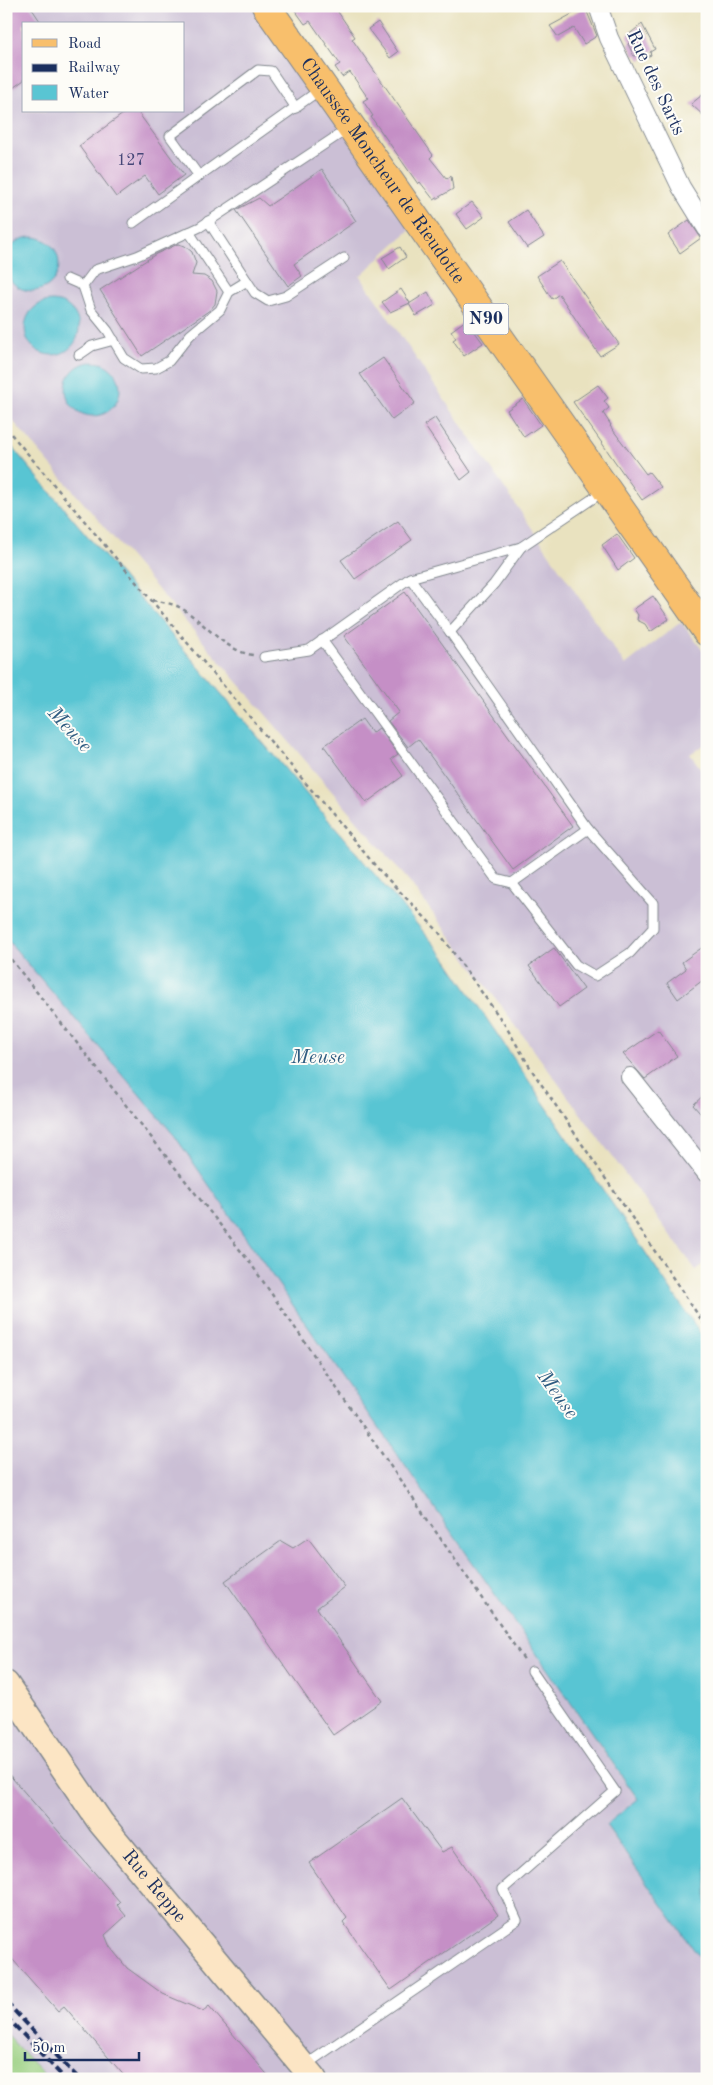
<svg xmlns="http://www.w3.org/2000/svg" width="713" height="2085" font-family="'Old Standard TT',serif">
  <rect width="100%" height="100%" fill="#fdfcf7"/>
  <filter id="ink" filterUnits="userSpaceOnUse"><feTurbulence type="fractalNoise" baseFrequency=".02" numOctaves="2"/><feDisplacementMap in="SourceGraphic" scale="10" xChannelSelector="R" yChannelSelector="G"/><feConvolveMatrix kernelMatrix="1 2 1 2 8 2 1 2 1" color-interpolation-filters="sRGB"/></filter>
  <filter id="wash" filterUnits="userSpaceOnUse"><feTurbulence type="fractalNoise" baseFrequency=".0096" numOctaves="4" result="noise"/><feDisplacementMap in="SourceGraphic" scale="20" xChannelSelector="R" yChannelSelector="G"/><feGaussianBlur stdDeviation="1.12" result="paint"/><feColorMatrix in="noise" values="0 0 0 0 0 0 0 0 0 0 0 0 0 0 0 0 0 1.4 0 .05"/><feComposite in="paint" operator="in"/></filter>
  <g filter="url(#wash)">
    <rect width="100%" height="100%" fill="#e9e2bf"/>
    <g fill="#cbbfd5" fill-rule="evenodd">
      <path d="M6 6H266L418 222 360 276 625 665 681 622 707 656V743L690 754 707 777V1262L696 1270 409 881 6 413ZM24 24H184V111H24Z"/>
      <polygon points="6,938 174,1135 638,1800 606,1826 707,1968 707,2079 48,2079 6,2034 6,1649 10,1646 6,1641"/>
    </g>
    <polygon fill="#98ce7f" stroke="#5a7e6e" points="6,2034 48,2079 6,2079"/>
    <g fill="#59c5d3" stroke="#3a7a98">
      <circle cx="32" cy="264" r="27"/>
      <circle cx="52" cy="328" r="27"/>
      <circle cx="93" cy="389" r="27"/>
      <polygon points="6,440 444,956 707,1343 707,1968 606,1825 638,1799 174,1135 6,938"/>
    </g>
    <g id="blocks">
      <g fill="#c58fc6">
        <polygon points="6,6 30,6 42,24 24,24 24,80 6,93"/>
        <polygon points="292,6 334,6 355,37 352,39 433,155 430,158 447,179 451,176 453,189 434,200 420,182 418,184 371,117 373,116 363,101 368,98 350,72 342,77 335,67 340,64 310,21 305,24"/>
        <polygon points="585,7 597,36 584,44 574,28 558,37 550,26"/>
        <polygon points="378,22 398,52 390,58 368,29"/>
        <polygon points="642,24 655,49 650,52 651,55 640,60 637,55 634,56 628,44 630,42 627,36"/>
        <polygon points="707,91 707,119 691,104"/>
        <polygon points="127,111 137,111 184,175 158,194 145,176 116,197 79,146"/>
        <polygon points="322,169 356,221 294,264 302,276 288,286 236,210 259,198 268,206"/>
        <polygon points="472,202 484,217 467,229 456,214"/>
        <polygon points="526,210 544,237 527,248 509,222"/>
        <polygon points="689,220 701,238 680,253 668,235"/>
        <polygon points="178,244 185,246 192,252 196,263 192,275 204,276 212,281 217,291 215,304 210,310 142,356 100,290 156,254"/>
        <polygon points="400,247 406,257 389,269 382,258"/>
        <polygon points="560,261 619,344 600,356 559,294 552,299 537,276"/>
        <polygon points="401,289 410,303 390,312 382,302"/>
        <polygon points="428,292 435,305 416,316 409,304"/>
        <polygon points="466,320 483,343 464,356 453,340 456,338 451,331"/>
        <polygon points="383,358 415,403 392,420 360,374"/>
        <polygon points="598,385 608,398 604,401 609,408 603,413 611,425 610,426 646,474 649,472 661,487 642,500 573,402"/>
        <polygon points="523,399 541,425 524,437 507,410"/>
        <polygon points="435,418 471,472 461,480 424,425"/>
        <polygon points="398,521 412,540 355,579 341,560"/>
        <polygon points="617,534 634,558 618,570 602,545"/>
        <polygon points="405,592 573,826 513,870 418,739 408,747 388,721 399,712 344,636"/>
        <polygon points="653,596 669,619 650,632 645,624 637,620 638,615 634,609"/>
        <polygon points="362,719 372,733 379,728 398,754 391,759 403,776 366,803 324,746"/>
        <polygon points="707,944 707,977 678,999 667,983 686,969 682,962"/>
        <polygon points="554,948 584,989 559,1007 529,966"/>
        <polygon points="658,1030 677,1056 645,1079 623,1054"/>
        <polygon points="707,1092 707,1121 693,1105"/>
        <polygon points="308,1538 345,1587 317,1608 382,1701 333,1735 225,1581 281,1541 293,1548"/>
        <polygon points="6,1771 120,1902 117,1905 126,1916 105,1935 110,1947 127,1968 163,1994 203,2011 209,2006 271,2079 127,2079 64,2006 58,2011 6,1952"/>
        <polygon points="402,1798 442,1852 452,1847 498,1915 391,1990 343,1922 347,1918 309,1863"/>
      </g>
    </g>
  </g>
  <g filter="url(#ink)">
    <use href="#blocks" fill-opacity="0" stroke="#82888e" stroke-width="1"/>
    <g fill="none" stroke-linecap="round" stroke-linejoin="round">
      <defs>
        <g id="service">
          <polyline points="199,176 170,136 258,70 271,71 296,108"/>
          <polyline points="208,221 247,281"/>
          <polyline points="133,223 321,89"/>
          <polyline points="189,232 229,292"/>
          <polyline points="344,258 286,296 268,301 255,293 247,281 229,292 220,310 190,335 169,361 156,368 141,369 124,358 108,331 91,310 83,286 95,270 137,256 200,227 349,128"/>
          <polyline points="67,279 83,286"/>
          <polyline points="79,355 92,346 114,340"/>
          <polyline points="410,578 450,632 494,584 521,547"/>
          <polyline points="322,640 496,879 512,883 588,829 450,632"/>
          <polyline points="264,657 309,650 410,578 521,547 604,491"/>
          <polyline points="512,883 576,965 595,976 630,953 653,928 653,903 588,829"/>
          <polyline points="304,2066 517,1920 503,1889 615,1791 532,1671"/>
        </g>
        <g id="minor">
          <polyline points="598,6 609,38 681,187 707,229"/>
          <polyline points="630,1077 707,1174"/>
        </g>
        <g id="secondary">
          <path id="s1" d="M6 1684 101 1823 314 2079"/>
        </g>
        <g id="primary">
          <path id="s2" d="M266 6 707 632"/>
        </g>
      </defs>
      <use href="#service" stroke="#82888e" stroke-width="11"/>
      <use href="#minor" stroke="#82888e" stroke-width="20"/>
      <use href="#secondary" stroke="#82888e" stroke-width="28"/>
      <use href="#primary" stroke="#82888e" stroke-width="30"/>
      <g stroke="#82888e" stroke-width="2.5" stroke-dasharray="4 4" stroke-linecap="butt">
        <polyline points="6,428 379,870 438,931 505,1025 531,1069 707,1328"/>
        <path d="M153 600C161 602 171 603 179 607 205 621 222 650 253 655"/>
        <polyline points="6,953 251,1264 525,1661"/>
      </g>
      <use href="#service" stroke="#fff" stroke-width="9"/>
      <use href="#minor" stroke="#fff" stroke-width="18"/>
      <use href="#secondary" stroke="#fce5c4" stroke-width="25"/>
      <use href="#primary" stroke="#f8bf6c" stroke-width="28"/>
      <g stroke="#1b2f5e" stroke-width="4" stroke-dasharray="8 4" stroke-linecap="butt">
        <polyline points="6,2002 79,2079"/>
        <polyline points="6,2016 65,2079"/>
      </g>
    </g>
  </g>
  <g text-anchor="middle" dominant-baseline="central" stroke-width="4" stroke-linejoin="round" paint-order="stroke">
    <g font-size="16" fill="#464778">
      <text x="131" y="161">127</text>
    </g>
    <rect fill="#fdfcf7" stroke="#5f6c8c" stroke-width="1" x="463.5" y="303.5" width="45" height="31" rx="4"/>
    <g font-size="18" font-weight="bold" fill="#1b2f5e">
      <text x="486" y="319">N90</text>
    </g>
    <g font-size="19" fill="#1b2f5e" stroke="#fdfcf7">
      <text transform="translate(655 83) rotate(65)">Rue des Sarts</text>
      <text stroke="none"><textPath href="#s2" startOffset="202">Chaussée Moncheur de Rieudotte</textPath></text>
      <text stroke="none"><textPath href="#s1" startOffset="251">Rue Reppe</textPath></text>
    </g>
    <g font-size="20" font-style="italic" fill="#2e5c81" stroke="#fdfcf7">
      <text transform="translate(69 730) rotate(47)">Meuse</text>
      <text x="318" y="1058">Meuse</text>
      <text transform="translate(557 1395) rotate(54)">Meuse</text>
    </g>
  </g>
  <rect width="713" height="2085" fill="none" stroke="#fdfcf7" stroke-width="25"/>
  <rect x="22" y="22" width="162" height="90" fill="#fdfcf7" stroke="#a3aaba"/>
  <rect x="32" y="39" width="25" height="8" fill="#f8bf6c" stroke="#a3aaba"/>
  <text x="68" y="48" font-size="15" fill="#1b2f5e">Road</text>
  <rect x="32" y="64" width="25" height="8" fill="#1b2f5e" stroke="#a3aaba"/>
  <text x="68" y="72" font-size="15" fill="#1b2f5e">Railway</text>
  <rect x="32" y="85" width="25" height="15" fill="#59c5d3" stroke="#a3aaba"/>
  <text x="68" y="98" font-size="15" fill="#1b2f5e">Water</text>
  <path d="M25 2052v8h114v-8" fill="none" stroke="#1b2f5e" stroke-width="2.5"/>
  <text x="32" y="2052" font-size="15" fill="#1b2f5e" stroke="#fdfcf7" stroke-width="4" paint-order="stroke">50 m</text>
</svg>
